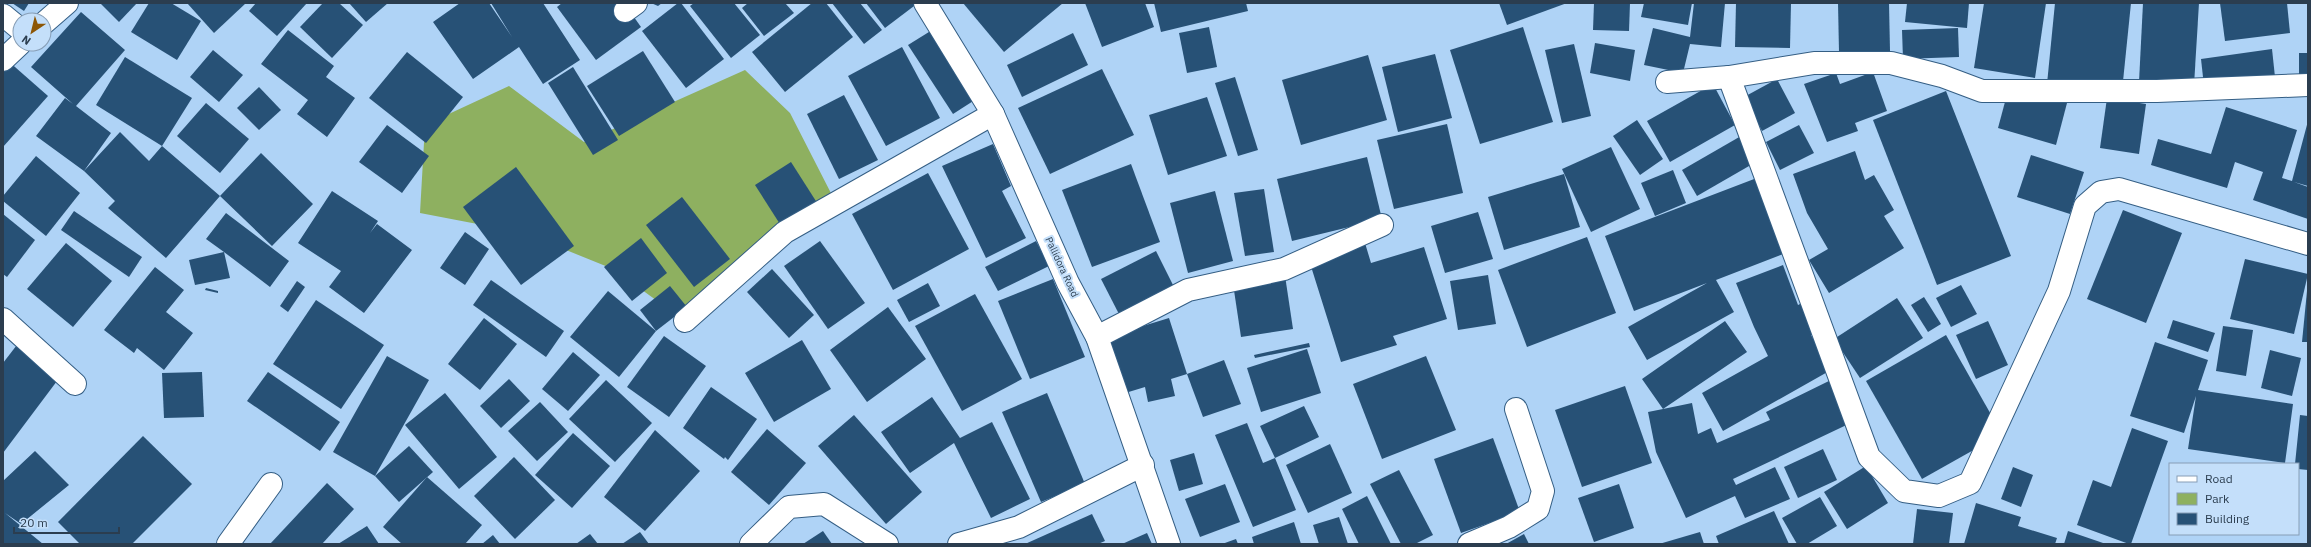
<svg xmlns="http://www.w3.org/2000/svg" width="2311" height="547" font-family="'IBM Plex Sans',sans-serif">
  <rect width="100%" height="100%" fill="#afd3f6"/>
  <polygon fill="#8eb060" points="745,70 790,113 836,203 685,321 613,269 524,233 420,213 425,125 509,86 584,142"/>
  <g fill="#275176">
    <polygon points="12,3 29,3 24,11"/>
    <polygon points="100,3 137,3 119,22"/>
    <polygon points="149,3 171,3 201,21 177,60 131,32"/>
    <polygon points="187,3 246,3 214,33"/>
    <polygon points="256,3 307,3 277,36 249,11"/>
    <polygon points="323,3 339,3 363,25 332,58 300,27"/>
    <polygon points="349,3 388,3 366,22"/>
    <polygon points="460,3 489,3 512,37 491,3 543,3 580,60 543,84 519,47 473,79 433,22"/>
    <polygon points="562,3 624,3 641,27 596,60 557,7"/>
    <polygon points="651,3 662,3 658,6"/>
    <polygon points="678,3 681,3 724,59 686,88 642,31"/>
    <polygon points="694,3 734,3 760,35 731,58 690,6"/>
    <polygon points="748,3 785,3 794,13 764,36 742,8"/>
    <polygon points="812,3 826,3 853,37 785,92 752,52"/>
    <polygon points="832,3 860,3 882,30 864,44"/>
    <polygon points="866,3 918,3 885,28"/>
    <polygon points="963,3 1063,3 1004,52"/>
    <polygon points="1085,3 1145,3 1154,27 1102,47"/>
    <polygon points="1154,3 1246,3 1248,11 1161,32"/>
    <polygon points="1499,3 1567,3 1507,25"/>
    <polygon points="1594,3 1630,3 1629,31 1593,30"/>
    <polygon points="1644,3 1692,3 1688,25 1641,17"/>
    <polygon points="1694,3 1725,3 1721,47 1690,44 1683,73 1644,65 1653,28 1690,37"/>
    <polygon points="1736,3 1791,3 1790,48 1735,47"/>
    <polygon points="1838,3 1889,3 1890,51 1839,52"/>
    <polygon points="1907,3 1969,3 1967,28 1905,22"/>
    <polygon points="1984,3 2046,3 2035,78 1974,68"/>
    <polygon points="2055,3 2131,3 2122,91 2047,84"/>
    <polygon points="2143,3 2199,3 2194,85 2139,82"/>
    <polygon points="2220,3 2287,3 2290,33 2225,41"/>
    <polygon points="81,12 125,50 76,106 111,133 84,171 120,132 149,161 162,146 220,196 261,153 313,204 272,246 220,196 166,258 108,208 115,201 84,171 36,136 65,98 73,104 31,67"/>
    <polygon points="937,27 981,96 953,114 908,45"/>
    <polygon points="1209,27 1217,67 1187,73 1179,33"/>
    <polygon points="1523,27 1553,122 1480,144 1450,50"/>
    <polygon points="1958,28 1959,57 1903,59 1902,30"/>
    <polygon points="288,30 334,66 326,77 355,98 327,137 297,114 308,100 261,64"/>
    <polygon points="1073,33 1088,65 1022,97 1007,65"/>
    <polygon points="1595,43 1635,50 1630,81 1590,73"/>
    <polygon points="1574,44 1591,116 1562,123 1545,50"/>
    <polygon points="902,47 940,118 886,146 848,76"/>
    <polygon points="2272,49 2275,77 2204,86 2201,59"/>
    <polygon points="213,50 243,75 219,102 190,77"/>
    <polygon points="643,51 675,102 619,136 587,86"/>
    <polygon points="407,52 463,97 426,143 369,98"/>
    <rect x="2299" y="53" width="9" height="21"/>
    <polygon points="1435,54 1452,118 1398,132 1382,67"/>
    <polygon points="1368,55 1387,120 1301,145 1282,80"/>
    <polygon points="125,57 192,98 162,146 96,105"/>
    <polygon points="7,60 48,96 3,147 3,65"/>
    <polygon points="573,67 618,140 593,155 548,83"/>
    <polygon points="1102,69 1134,135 1050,174 1018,108"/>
    <polygon points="1873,72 1887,111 1855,123 1858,131 1827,142 1804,84 1836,73 1840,84"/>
    <polygon points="1235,77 1258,150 1238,156 1215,83"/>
    <polygon points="1777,79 1795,113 1762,131 1744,97"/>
    <polygon points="1713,84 1735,125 1670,162 1647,121"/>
    <polygon points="259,87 281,110 259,130 237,108"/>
    <polygon points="2009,87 2067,103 2056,145 1998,128"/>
    <polygon points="1946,91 2011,256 1937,285 1873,120"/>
    <polygon points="844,95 878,160 839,179 807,114"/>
    <polygon points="1207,97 1227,156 1168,175 1149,115"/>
    <polygon points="2107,98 2146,104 2139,154 2100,148"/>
    <polygon points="206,103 249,139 220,173 177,136"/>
    <polygon points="2226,107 2297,130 2282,178 2292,181 2308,121 2308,186 2294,182 2308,187 2308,219 2253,200 2263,172 2235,162 2227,188 2151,165 2158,139 2211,154"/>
    <polygon points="1637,120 1663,159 1640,175 1613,136"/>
    <polygon points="1447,124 1463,193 1394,209 1377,140"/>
    <polygon points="387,125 429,156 402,193 359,162"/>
    <polygon points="1799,125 1814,153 1780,170 1766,142"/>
    <polygon points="1741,136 1756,162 1697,196 1682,170"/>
    <polygon points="993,144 1011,186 1002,191 1026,238 986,258 942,166"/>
    <polygon points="1611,147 1640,209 1591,232 1562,169"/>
    <polygon points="1855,151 1865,180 1874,175 1894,210 1884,216 1904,248 1829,293 1809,260 1828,249 1807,213 1793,174"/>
    <polygon points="2031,155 2084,172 2070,214 2017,197"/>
    <polygon points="36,156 80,193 46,236 3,201 3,196"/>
    <polygon points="1367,157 1382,219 1292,241 1277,179"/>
    <polygon points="791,162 821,209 785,232 755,185"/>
    <polygon points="1131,164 1160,242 1092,267 1062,190"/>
    <polygon points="516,167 574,246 521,285 463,207"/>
    <polygon points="1673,170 1686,203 1655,216 1641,183"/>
    <polygon points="928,173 969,249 893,290 852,214"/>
    <polygon points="1564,174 1580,227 1504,250 1488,197"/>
    <polygon points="1762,176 1791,251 1716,280 1734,312 1647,360 1628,327 1707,283 1634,311 1605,236"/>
    <polygon points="1264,189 1274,252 1245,256 1234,193"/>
    <polygon points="332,191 378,221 370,233 377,224 412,250 364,313 329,287 341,271 298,243"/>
    <polygon points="1215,191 1233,261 1188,273 1170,203"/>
    <polygon points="682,197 730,259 694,287 646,225"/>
    <polygon points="2123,210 2182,233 2146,323 2087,299"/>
    <polygon points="74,211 142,257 129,277 61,230"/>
    <polygon points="1478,212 1493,259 1445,273 1431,226"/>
    <polygon points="226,213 289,261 270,287 224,252 230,278 195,285 189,260 224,252 206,239"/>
    <polygon points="3,214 35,240 7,277 3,274"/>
    <polygon points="465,232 489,249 465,285 440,268"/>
    <polygon points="1587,237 1616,313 1527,347 1498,270"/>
    <polygon points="641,238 667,273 632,301 604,267"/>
    <polygon points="820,241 865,303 828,329 784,266"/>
    <polygon points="1036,241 1049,266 998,291 985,267"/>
    <polygon points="66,243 112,281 73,327 27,289"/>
    <polygon points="1365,243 1371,263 1424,247 1447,319 1393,336 1397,345 1341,362 1309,260"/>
    <polygon points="1156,251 1176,291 1121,318 1101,279"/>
    <polygon points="2245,259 2308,274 2294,334 2230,319"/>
    <polygon points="1783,265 1798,305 1804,302 1818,331 1811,335 1831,370 1723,431 1702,393 1768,356 1754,327 1736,283"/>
    <polygon points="155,267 184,290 166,312 193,333 164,370 137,348 134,353 104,330"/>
    <polygon points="772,269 814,315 789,338 747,292"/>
    <polygon points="1284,269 1293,329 1241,337 1232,277"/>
    <polygon points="1488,275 1496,324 1458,330 1450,281"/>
    <polygon points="1053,279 1085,357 1030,379 998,301"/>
    <polygon points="491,280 564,331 546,357 473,305"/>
    <polygon points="297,281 305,287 288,312 280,306"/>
    <polygon points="928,283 940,306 909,322 897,300"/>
    <polygon points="1961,285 1977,314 1951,327 1936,298"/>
    <polygon points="670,286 687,307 656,331 640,310"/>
    <polygon points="206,288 218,291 218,293 205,290"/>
    <polygon points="608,291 656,331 619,377 570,337"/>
    <polygon points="2307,291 2308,291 2308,342 2302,342"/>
    <polygon points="975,294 1022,379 962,411 915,326"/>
    <polygon points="1924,297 1941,324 1928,332 1911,305"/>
    <polygon points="1897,298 1923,338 1860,378 1834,339"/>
    <polygon points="316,300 384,345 341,409 273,364"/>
    <polygon points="888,307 926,359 867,402 830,350"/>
    <polygon points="484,318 517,344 480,390 448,364"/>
    <polygon points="1169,318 1187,374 1171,379 1175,396 1148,402 1145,387 1122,394 1104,338"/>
    <polygon points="2173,320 2215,333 2208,352 2167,338"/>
    <polygon points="1725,321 1747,352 1663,409 1692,403 1698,434 1711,428 1717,443 1770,420 1766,412 1835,378 1857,420 1733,479 1736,485 1775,467 1790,499 1745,518 1735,496 1686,518 1656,452 1648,412 1663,409 1642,379"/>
    <polygon points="1988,321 2008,365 1976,379 1956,335"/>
    <polygon points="2223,326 2253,330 2246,376 2216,371"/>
    <polygon points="1946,335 2002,434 1922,479 1866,381"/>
    <polygon points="664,336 706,366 669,417 627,387"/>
    <polygon points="802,340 831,389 774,422 745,373"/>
    <polygon points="20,341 63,373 3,453 3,363"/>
    <polygon points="2155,342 2208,360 2198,390 2293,404 2285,463 2188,449 2196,396 2184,433 2130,416"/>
    <polygon points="1309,343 1310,347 1255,358 1254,355"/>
    <polygon points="1307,349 1321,393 1261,412 1247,368"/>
    <polygon points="2270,350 2301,358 2292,396 2261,388"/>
    <polygon points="573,352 600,375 568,411 542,389"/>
    <polygon points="387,356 429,380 375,476 333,452"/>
    <polygon points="1426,356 1456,430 1382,459 1353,384"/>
    <polygon points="1224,360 1241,404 1203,417 1187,374"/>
    <polygon points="202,372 204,417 164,418 162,373"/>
    <polygon points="268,372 340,422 320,451 247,401"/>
    <polygon points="509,379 530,401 501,428 480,406"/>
    <polygon points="606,380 652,423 615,462 569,419"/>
    <polygon points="1625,386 1652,463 1582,487 1555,410"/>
    <polygon points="711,387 757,419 728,460 725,457 724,459 683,428"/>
    <polygon points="445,393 497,457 459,489 405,425"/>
    <polygon points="1047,393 1085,484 1041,502 1002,412"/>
    <polygon points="932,397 960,438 992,422 1030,499 991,518 954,443 910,473 881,432"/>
    <polygon points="540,402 568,432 537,461 508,431"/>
    <polygon points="1304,406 1319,437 1275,458 1296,510 1253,527 1215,435 1247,423 1263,463 1275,458 1260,426"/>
    <polygon points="854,415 922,492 886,524 818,446"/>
    <polygon points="2300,415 2308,416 2308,470 2298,469 2298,464 2295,464"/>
    <polygon points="2132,428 2168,441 2131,544 2129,544 2077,525 2093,480 2111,487"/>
    <polygon points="767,429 806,463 769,505 731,472"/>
    <polygon points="655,430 700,471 645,531 604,497"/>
    <polygon points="573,433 610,466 572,508 535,475"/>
    <polygon points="143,436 192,484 132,544 80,544 58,522"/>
    <polygon points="1493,438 1520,512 1461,533 1434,459"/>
    <polygon points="1330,444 1352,493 1308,513 1286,465"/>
    <polygon points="409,446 433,472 399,502 375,476"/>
    <polygon points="1823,449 1837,480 1798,498 1784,467"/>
    <polygon points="35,451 69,485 21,524 5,513 43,544 3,544 3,481"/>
    <polygon points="1194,453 1203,484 1179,491 1170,460"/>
    <polygon points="514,457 555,500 515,539 474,496"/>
    <polygon points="1866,466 1888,503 1847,529 1824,492"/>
    <polygon points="2013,467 2033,475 2021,507 2001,499"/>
    <polygon points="1399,470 1433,535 1415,544 1401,544 1370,484"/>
    <polygon points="427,477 482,525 465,544 402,544 383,527"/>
    <polygon points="327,483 354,509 322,544 270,544"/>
    <polygon points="1225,484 1240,522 1200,537 1185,499"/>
    <polygon points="1619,484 1634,528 1594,542 1578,498"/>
    <polygon points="1367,496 1391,544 1359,544 1342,509"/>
    <polygon points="1820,497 1837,526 1807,544 1797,544 1782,518"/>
    <polygon points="1976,503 2021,517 2018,526 2057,538 2055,544 1964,544"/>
    <polygon points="1917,509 1953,513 1949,544 1913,544"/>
    <polygon points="1774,511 1789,544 1719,544 1716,536"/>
    <polygon points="1092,514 1105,541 1098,544 1025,544"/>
    <polygon points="1339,517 1348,544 1319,544 1313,525"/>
    <polygon points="1294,522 1301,544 1254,544 1252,537"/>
    <polygon points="367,526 379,544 338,544"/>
    <polygon points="823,531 832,544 803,544"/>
    <polygon points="2068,531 2106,544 2064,544"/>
    <polygon points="640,532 649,544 622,544"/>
    <polygon points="1700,532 1704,544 1659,544"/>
    <polygon points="1147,533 1152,544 1122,544"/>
    <polygon points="590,534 598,544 576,544"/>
    <polygon points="1524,534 1529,544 1506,544"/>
    <polygon points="493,535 500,544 482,544"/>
    <polygon points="1236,539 1238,544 1222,544"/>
  </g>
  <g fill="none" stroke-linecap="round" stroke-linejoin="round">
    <defs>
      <g id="street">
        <polyline points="625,11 636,3"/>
        <polyline points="3,15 20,29"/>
        <polyline points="44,23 67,3"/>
        <polyline points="3,60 20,44"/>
        <polyline points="1729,77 1869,457 1904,491 1939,496 1970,483 2059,291 2085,206 2101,192 2119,189 2308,244"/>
        <polyline points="1667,82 1729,77 1814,63 1891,63 1942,76 1982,91 2157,91 2308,85"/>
        <polyline points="3,319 75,384"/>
        <polyline points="685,321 785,232 993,114"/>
        <polyline points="1097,337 1188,290 1284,269 1382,225"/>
        <polyline points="228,544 271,484"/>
        <polyline points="751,544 789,507 824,504 887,544"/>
        <polyline points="959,544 1019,527 1143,465"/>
        <polyline points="1469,544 1509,527 1538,509 1543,491 1516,409"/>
      </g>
      <polyline id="secondary" points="925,3 993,114 1068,283 1097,337 1169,544"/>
    </defs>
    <use href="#street" stroke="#345e84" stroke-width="24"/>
    <use href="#secondary" stroke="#345e84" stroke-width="24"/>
    <use href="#street" stroke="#fff" stroke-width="22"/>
    <use href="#secondary" stroke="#fff" stroke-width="22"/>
  </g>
  <g text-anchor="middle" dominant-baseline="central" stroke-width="4" stroke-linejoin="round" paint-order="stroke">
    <g font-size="10" fill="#2b3d4f" stroke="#c4dffa">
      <text transform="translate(1062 267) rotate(65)">Pallidora Road</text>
    </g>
  </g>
  <rect width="2311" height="547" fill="none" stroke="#2b3d4f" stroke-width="8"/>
  <rect x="2169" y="463" width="130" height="72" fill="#c4dffa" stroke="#879eb6"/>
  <rect x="2177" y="476" width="20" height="6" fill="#ffffff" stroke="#879eb6"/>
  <text x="2205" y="483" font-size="12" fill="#2b3d4f">Road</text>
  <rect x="2177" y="493" width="20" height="12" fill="#8eb060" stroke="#879eb6"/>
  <text x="2205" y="503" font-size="12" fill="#2b3d4f">Park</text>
  <rect x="2177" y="513" width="20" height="12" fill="#275176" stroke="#879eb6"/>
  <text x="2205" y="523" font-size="12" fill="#2b3d4f">Building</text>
  <g transform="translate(32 32) rotate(215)"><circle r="19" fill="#c4dffa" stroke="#879eb6"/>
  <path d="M0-3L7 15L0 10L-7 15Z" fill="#8c5606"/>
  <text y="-6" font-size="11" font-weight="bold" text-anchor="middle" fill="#2b3d4f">N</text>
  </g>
  <path d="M14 527v6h105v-6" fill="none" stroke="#2b3d4f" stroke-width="2"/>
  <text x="20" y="527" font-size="12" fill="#2b3d4f" stroke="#c4dffa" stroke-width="3" paint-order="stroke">20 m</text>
</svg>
